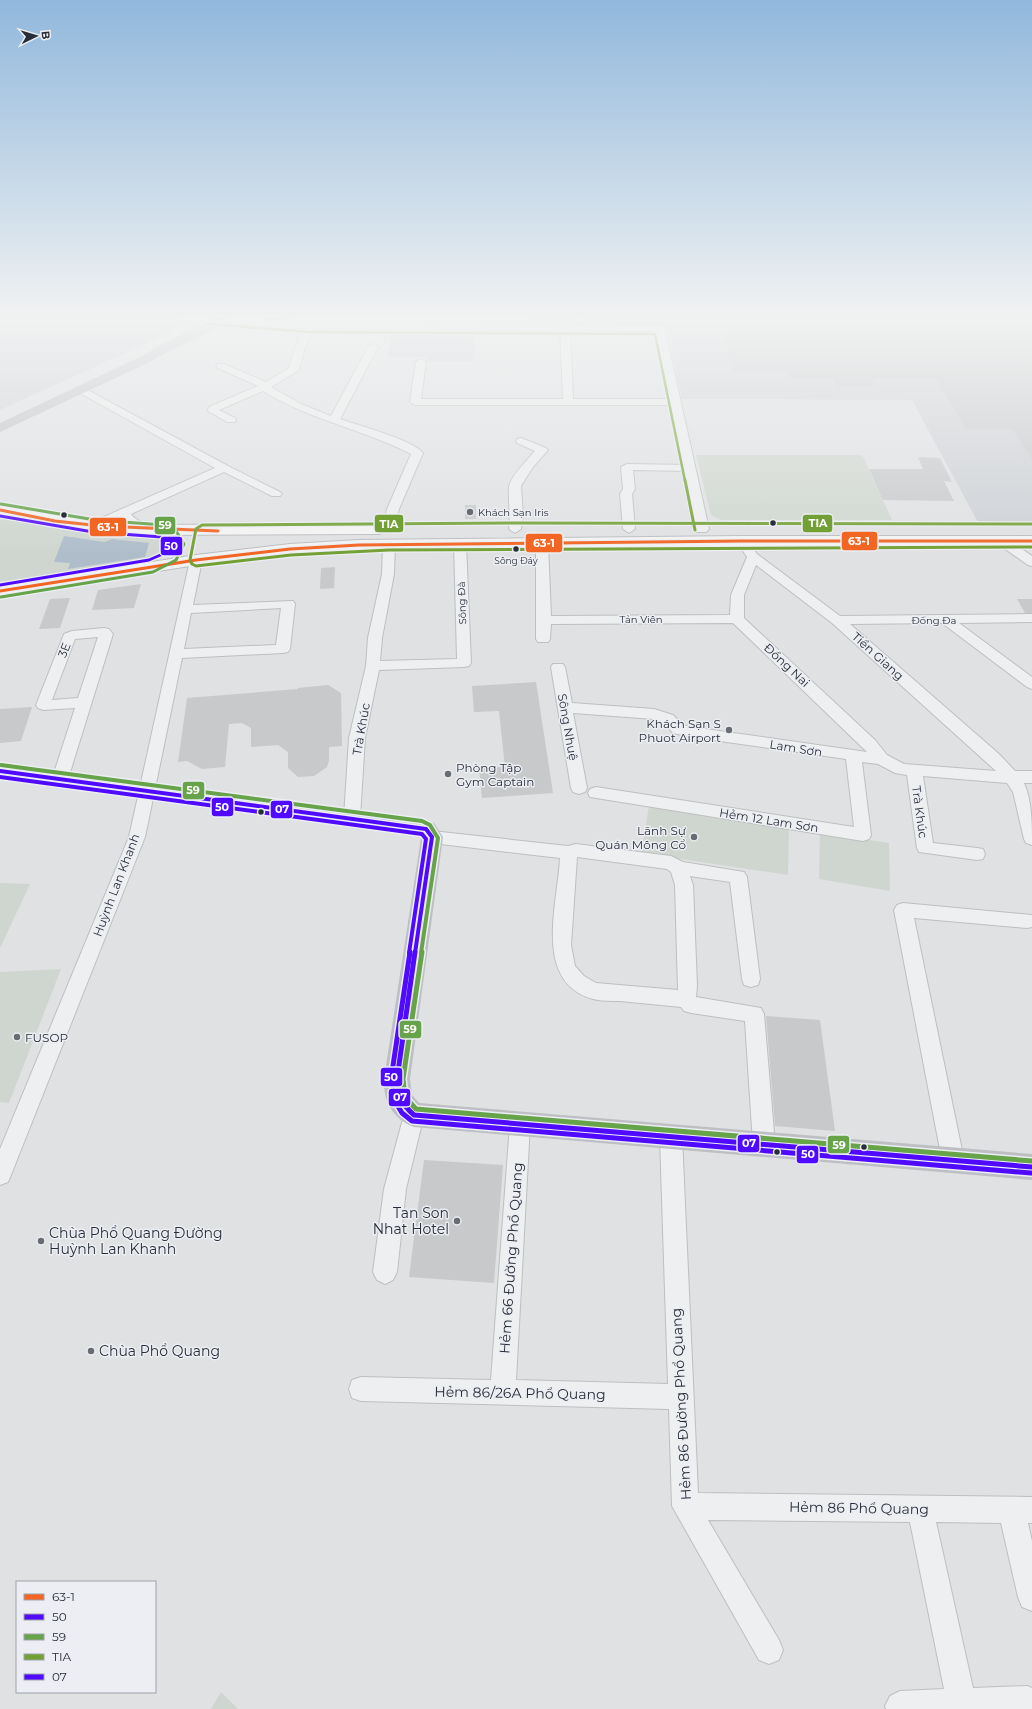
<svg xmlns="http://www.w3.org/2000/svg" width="1032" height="1709" font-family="Montserrat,sans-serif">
  <rect width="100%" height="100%" fill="#dfe1e3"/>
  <g fill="#cdd0d5">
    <polygon points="0,316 143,316 181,319 186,322 169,333 0,410"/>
    <polygon points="242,316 298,316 290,320 244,318"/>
    <polygon points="579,316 1032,316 1032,527 980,526 912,400 682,399 666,325 580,325"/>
    <polygon points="393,332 475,332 474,361 427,361 427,357 388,357"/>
  </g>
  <g fill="#cfd6cf">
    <polygon points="529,316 578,316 579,325 529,325"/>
    <polygon points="696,455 862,455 892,520 721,520 711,515"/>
    <path d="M0 518 73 530 156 537C162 538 168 540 167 547L159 556 142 562 0 582Z"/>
    <polygon points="649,806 789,826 788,875 641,853"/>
    <polygon points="820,832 889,843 890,891 819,879"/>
    <polygon points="0,883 30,884 0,948"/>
    <polygon points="61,969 9,1103 0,1102 0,972"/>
    <polygon points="221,1692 238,1709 211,1709"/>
  </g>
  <polygon fill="#afbdcb" points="64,536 105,542 112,539 149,543 145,557 68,569 70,563 54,562"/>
  <g fill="#c7c9cb">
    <polygon points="720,322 1032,324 1032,459 1012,429 966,429 936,379 872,379 875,386 837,386 833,378 791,378 788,371 733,371"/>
    <polygon points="918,457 940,458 952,482 944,481 954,501 883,500 869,469 923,469"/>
    <rect x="465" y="505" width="11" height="14"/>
    <polygon points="335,567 334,588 320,589 321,568"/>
    <polygon points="141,584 134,608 92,610 98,590"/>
    <polygon points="70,598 60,628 39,629 50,599"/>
    <polygon points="1017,599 1032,599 1032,613 1025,613"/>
    <polygon points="536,682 553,793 482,798 479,768 505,767 499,711 474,712 472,686"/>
    <polygon points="328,685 341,693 342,746 329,747 329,761 327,767 314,776 298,777 288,768 288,752 278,745 251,747 251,728 242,723 229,724 225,767 202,769 187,761 178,762 187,698 298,689 298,688"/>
    <polygon points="32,707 21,741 0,743 0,709"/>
    <polygon points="766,1016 820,1020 835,1131 775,1126"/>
    <polygon points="424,1160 503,1165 494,1283 409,1277"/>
  </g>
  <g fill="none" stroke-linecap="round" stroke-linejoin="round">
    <defs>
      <g id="minor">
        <path d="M310 323 315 326 305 347 299 370 271 387 301 404 331 416 368 347 373 344 376 345 378 347 340 419C357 425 413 440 423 453L399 509 393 532 389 533 383 529 387 509 411 454C363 429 309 420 263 391L219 410 235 418 236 420 235 422H227L208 411 209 407 258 386 218 368 216 366 218 364H224L266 382 289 368C292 359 300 326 310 323Z"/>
        <polygon points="565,325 570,328 573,399 675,399 680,402 675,405 415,405 410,402 416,362 421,359 426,362 421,399 563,399 560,328"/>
        <path d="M82 387 228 466 280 492 282 494 280 496H272L224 472 131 514C139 525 155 525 167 528L169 531 167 534 163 535C149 531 132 530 121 518L98 529H90L88 526 90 523 215 468 78 392 77 390Z"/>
        <path d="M521 438 546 448 548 450 533 467 521 486 523 516 521 529 515 533 509 529C511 515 508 501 509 487 510 477 528 459 535 451L517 443 516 441 517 439Z"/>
        <polygon points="627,464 689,465 695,468 689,471 633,470 635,489 632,494 635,529 629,533 623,529 620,494 623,489 621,467"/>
        <path d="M742 537 746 538 757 554 840 616 1032 614V622L959 623 1032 677V689L1027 687 942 623 850 624 999 754 1015 771H1032V783H1024C1032 800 1032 825 1032 845L1026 843 1024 839 1013 792 1007 783 923 776 933 843 977 848 983 849 985 854 983 859 977 860 919 852 917 848 907 775 895 773 878 764 862 762 871 835 869 839 863 841 590 797 588 793 590 789 596 787 854 827 846 759 691 737 673 733 665 724 654 719 573 713 587 788 585 792 579 794 573 792 571 788 551 667 553 664H563L565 667 572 703 654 709 673 715 683 725 691 727 867 752 733 623 551 624 550 639 548 642H538L536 639V543L538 540 542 539 548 543 551 616 730 615 731 595 747 557 736 541ZM756 565 832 623 996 771 904 764 887 755 875 740 744 618V595Z"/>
        <polygon points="1002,537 1006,538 1032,556 1032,566 1028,565 998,544 996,541"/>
        <polygon points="460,539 466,543 471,663 469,666 464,667 379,670 365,738 360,817 358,821 352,823 346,821 344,817 349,738 366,666 368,638 382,574 383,544 389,540 395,544 394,574 382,638 380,661 457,659 454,543"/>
        <path d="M196 556 202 560 193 605 293 601 295 604 290 649 288 652 283 653 182 658 145 837 11 1175 8 1182 0 1185V1149L129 837 190 560ZM281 608 276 645 184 649 191 613Z"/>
        <path d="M104 628 109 629 113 634 68 779 66 783 60 785 54 783 52 779 75 708 43 710 38 708 36 705 64 634 72 631ZM98 637 78 698 52 700 75 639Z"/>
        <path d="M432 831 568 846 576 844 671 856 683 862 744 872 747 877 760 979 758 985 751 987 744 985 742 979 730 882 690 876 693 885 697 986 696 997 761 1008 764 1014 775 1144 772 1151 764 1154 756 1151 753 1144 745 1021 691 1013 684 1011 681 1007C661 1005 640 1003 620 1001 611 1001 601 1001 593 999 532 982 558 903 560 858L432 843 426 841 424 837 426 833ZM577 857 667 869 671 872 675 885 678 990 596 983 584 976 575 966 571 945Z"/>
        <polygon points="903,903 1032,915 1032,927 1027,928 914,918 964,1160 961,1167 953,1170 945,1167 942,1160 894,910 897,905"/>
        <polygon points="414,1105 421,1108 424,1115 406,1189 397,1272 393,1280 385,1284 377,1280 373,1272 384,1189 404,1115 407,1108"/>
        <polygon points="520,1114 527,1117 530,1124 516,1380 668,1384 660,1137 664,1130 671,1127 678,1130 682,1137 698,1493 1032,1497 1032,1523 1028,1523 1032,1541 1032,1611 1022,1607 1018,1597 1001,1523 936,1522 973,1688 1027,1686 1032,1688 1032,1709 886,1709 885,1706 890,1696 900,1691 944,1689 910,1522 708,1520 779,1640 783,1650 779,1660 769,1664 759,1660 672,1506 669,1409 361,1401 352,1398 349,1389 352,1380 361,1377 491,1380 510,1124 513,1117"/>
      </g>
      <polygon id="tertiary" points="170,316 223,316 310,323 664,326 709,529 706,532 696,532 693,529 655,331 310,329 175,319"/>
      <g id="primary">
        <polygon points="0,505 61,516 138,525 379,524 385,526 387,529 385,532 379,534 138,535 61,526 0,515"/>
        <polygon points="742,536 1032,536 1032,546 742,546 359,550 290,554 196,565 0,596 0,586 196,555 290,544 359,540"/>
      </g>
    </defs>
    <use href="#minor" stroke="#bdbfc1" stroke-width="2"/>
    <use href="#tertiary" stroke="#bdbfc1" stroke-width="2"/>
    <use href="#primary" stroke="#bbbdc0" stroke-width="2"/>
    <use href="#minor" fill="#edeff0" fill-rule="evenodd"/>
    <use href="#tertiary" fill="#edeff0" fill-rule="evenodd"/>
    <g fill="#bdbfc3" fill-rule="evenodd">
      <path d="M218 316H232C221 331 171 348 152 361L0 432V423L144 355 162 344Z"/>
      <path d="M0 764 421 819 434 823 443 837 410 1079 412 1095 419 1103 1032 1154V1180L414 1127C393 1119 383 1101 384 1079L421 838 418 835 0 778Z"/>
    </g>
    <use href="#primary" fill="#f3f3f4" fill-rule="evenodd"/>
    <defs>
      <g id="bus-1">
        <polyline points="0,510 55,521 101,526 218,531"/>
        <polyline points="0,591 196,560 290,549 359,545 742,541 1032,541"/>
      </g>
      <polyline id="bus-2-far2" points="0,516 93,532 162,537 168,540 172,545 165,553 149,560 0,585"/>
      <polyline id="bus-2-far1" points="0,777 422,834 426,839 409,953"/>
      <polyline id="bus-2" points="410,952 391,1079 396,1103 402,1113 412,1121 1031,1173"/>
      <polyline id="bus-3-far2" points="1,504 95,520 164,525 176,531 184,544 176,560 153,572 1,597"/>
      <polyline id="bus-3-far1" points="1,765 422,821 430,825 438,838 421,953"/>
      <polyline id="bus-3" points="422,952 403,1079 405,1097 416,1109 1032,1161"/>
      <polyline id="bus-4-far1" points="206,324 310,332 655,334 685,481"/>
      <g id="bus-4">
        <polyline points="685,480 695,530"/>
        <polyline points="1032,524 515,523 202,525 196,529 190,560 192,564 196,566 291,555 389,550 1032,547"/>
      </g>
      <polyline id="bus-5-far1" points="0,771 426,829 432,837 415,953"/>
      <path id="bus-5" d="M415 952 397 1079C398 1094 402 1105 414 1115L1032 1167"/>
    </defs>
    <use href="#bus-1" stroke="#eceef3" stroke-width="5.5"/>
    <use href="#bus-2-far2" stroke="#eceef3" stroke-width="5.5"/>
    <use href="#bus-2-far1" stroke="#eceef3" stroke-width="7"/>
    <use href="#bus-2" stroke="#eceef3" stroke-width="8"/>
    <use href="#bus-3-far2" stroke="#eceef3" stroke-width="5.5"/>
    <use href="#bus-3-far1" stroke="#eceef3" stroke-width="7"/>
    <use href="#bus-3" stroke="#eceef3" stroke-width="8"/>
    <use href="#bus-4-far1" stroke="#eceef3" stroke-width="4.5"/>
    <use href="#bus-4" stroke="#eceef3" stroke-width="5.5"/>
    <use href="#bus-5-far1" stroke="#eceef3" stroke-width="7"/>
    <use href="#bus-5" stroke="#eceef3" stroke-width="8"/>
    <use href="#bus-1" stroke="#f26522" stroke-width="3"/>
    <use href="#bus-2-far2" stroke="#4f0aff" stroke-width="3"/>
    <use href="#bus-2-far1" stroke="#4f0aff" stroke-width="4"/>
    <use href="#bus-2" stroke="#4f0aff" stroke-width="5"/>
    <use href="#bus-3-far2" stroke="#66a349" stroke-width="3"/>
    <use href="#bus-3-far1" stroke="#66a349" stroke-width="4"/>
    <use href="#bus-3" stroke="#66a349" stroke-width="5"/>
    <use href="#bus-4-far1" stroke="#73a034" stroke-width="2.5"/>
    <use href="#bus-4" stroke="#73a034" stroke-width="3"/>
    <use href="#bus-5-far1" stroke="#4f0aff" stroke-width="4"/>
    <use href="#bus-5" stroke="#4f0aff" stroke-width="5"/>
  </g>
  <linearGradient id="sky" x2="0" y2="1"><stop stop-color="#91b8dc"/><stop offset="0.57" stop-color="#f1f2f2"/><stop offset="1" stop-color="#f1f2f2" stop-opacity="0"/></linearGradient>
  <rect width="1032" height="555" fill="url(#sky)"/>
  <g fill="#686d74" stroke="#eceef3" stroke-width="1.5">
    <circle cx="470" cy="512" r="4"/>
    <circle cx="729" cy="730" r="4"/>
    <circle cx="448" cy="774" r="4"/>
    <circle cx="694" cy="837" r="4"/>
    <circle cx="17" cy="1037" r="4"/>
    <circle cx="457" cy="1221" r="4"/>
    <circle cx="41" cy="1241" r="4"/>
    <circle cx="91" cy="1351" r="4"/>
  </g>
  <g fill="#282e39" stroke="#eceef3" stroke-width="1.5">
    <circle cx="64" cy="515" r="3.5"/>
    <circle cx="773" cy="523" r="3.5"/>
    <circle cx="516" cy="549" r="3.5"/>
    <circle cx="261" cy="812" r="3.5"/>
    <circle cx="864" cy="1147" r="3.5"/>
    <circle cx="777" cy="1152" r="3.5"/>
  </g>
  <g text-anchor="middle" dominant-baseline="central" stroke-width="3" stroke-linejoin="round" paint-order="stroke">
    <g font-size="9" fill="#282e39" stroke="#eceef3">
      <text x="516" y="560">Sông Đáy</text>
    </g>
    <g font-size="10" fill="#282e39" stroke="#eceef3" text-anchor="start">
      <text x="478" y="512">Khách Sạn Iris</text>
    </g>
    <g font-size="10" fill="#282e39" stroke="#eceef3">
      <text transform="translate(462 603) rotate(-92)">Sông Đà</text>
      <text x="641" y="619">Tản Viên</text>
      <text x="934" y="620">Đống Đa</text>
    </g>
    <g font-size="12" fill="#282e39" stroke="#eceef3">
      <text transform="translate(64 650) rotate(-69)">3E</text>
      <text transform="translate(878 656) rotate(42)">Tiền Giang</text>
      <text transform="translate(787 665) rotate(43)">Đồng Nai</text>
      <text transform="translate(568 727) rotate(80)">Sông Nhuệ</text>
      <text transform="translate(361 729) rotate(-80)">Trà Khúc</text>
      <text transform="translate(796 748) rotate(9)">Lam Sơn</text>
      <text transform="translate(920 812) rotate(82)">Trà Khúc</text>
      <text transform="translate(769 820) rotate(9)">Hẻm 12 Lam Sơn</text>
      <text transform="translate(116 885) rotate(-69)">Huỳnh Lan Khanh</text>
    </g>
    <g font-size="12" fill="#282e39" stroke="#eceef3" text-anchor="end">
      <text x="721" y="723">Khách Sạn S<tspan x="721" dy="14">Phuot Airport</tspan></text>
      <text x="456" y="767" text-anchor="start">Phòng Tập<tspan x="456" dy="14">Gym Captain</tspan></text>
      <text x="686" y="830">Lãnh Sự<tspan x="686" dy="14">Quán Mông Cổ</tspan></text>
      <text x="25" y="1037" text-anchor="start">FUSOP</text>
    </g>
    <g font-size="14" fill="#282e39" stroke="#eceef3" text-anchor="start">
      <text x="449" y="1213" text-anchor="end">Tan Son<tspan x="449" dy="16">Nhat Hotel</tspan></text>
      <text x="49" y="1233">Chùa Phổ Quang Đường<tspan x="49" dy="16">Huỳnh Lan Khanh</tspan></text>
      <text x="99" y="1351">Chùa Phổ Quang</text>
    </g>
    <g font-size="14" fill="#282e39" stroke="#eceef3">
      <text transform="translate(511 1258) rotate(-86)">Hẻm 66 Đường Phổ Quang</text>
      <text transform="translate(520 1393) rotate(1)">Hẻm 86/26A Phổ Quang</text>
      <text transform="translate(681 1404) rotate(-93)">Hẻm 86 Đường Phổ Quang</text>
      <text transform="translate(859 1508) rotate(1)">Hẻm 86 Phổ Quang</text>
    </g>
  </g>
  <g stroke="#eceef3" stroke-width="1.5">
    <rect x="802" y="514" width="31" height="19" rx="4" fill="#73a034"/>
    <rect x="374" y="514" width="30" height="19" rx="4" fill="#73a034"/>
    <rect x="154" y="516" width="22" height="19" rx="4" fill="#66a349"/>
    <rect x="89" y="517" width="38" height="20" rx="4" fill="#f26522"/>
    <rect x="841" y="531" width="37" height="20" rx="4" fill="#f26522"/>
    <rect x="525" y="533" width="38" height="20" rx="4" fill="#f26522"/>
    <rect x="160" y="536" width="23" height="20" rx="4" fill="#4f0aff"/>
    <rect x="182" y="781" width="23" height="19" rx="4" fill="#66a349"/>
    <rect x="211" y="797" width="23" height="20" rx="4" fill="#4f0aff"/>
    <rect x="270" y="800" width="23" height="19" rx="4" fill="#4f0aff"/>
    <rect x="399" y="1020" width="23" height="19" rx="4" fill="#66a349"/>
    <rect x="380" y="1067" width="23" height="20" rx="4" fill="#4f0aff"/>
    <rect x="388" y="1088" width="23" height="19" rx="4" fill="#4f0aff"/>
    <rect x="737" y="1134" width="23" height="19" rx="4" fill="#4f0aff"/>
    <rect x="827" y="1135" width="23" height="19" rx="4" fill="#66a349"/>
    <rect x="796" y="1145" width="23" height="19" rx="4" fill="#4f0aff"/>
  </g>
  <g font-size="11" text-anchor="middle" font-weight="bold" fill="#fff">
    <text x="818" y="527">TIA</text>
    <text x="389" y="528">TIA</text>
    <text x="165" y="529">59</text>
    <text x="108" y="531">63-1</text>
    <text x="859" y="545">63-1</text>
    <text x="544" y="547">63-1</text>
    <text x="171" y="550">50</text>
    <text x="193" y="794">59</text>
    <text x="222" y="811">50</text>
    <text x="282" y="813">07</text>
    <text x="410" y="1033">59</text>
    <text x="391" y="1081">50</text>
    <text x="400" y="1101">07</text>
    <text x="749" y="1147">07</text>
    <text x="839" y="1149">59</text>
    <text x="808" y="1158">50</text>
  </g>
  <rect x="16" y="1581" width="140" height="112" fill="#eceef3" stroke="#9ea1a9"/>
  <rect x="24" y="1594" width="20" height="6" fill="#f26522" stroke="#9ea1a9"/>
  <text x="52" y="1601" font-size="12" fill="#282e39">63-1</text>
  <rect x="24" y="1614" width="20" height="6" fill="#4f0aff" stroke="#9ea1a9"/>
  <text x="52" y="1621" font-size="12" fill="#282e39">50</text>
  <rect x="24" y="1634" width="20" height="6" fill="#66a349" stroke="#9ea1a9"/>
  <text x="52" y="1641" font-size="12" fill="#282e39">59</text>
  <rect x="24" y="1654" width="20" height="6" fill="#73a034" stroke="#9ea1a9"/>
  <text x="52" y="1661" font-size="12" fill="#282e39">TIA</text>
  <rect x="24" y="1674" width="20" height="6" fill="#4f0aff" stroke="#9ea1a9"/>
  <text x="52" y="1681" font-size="12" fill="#282e39">07</text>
  <g transform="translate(36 36) rotate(85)" stroke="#eceef3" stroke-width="3" paint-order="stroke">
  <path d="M0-3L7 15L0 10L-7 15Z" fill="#282e39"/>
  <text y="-6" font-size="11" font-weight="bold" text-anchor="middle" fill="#282e39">B</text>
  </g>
</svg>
